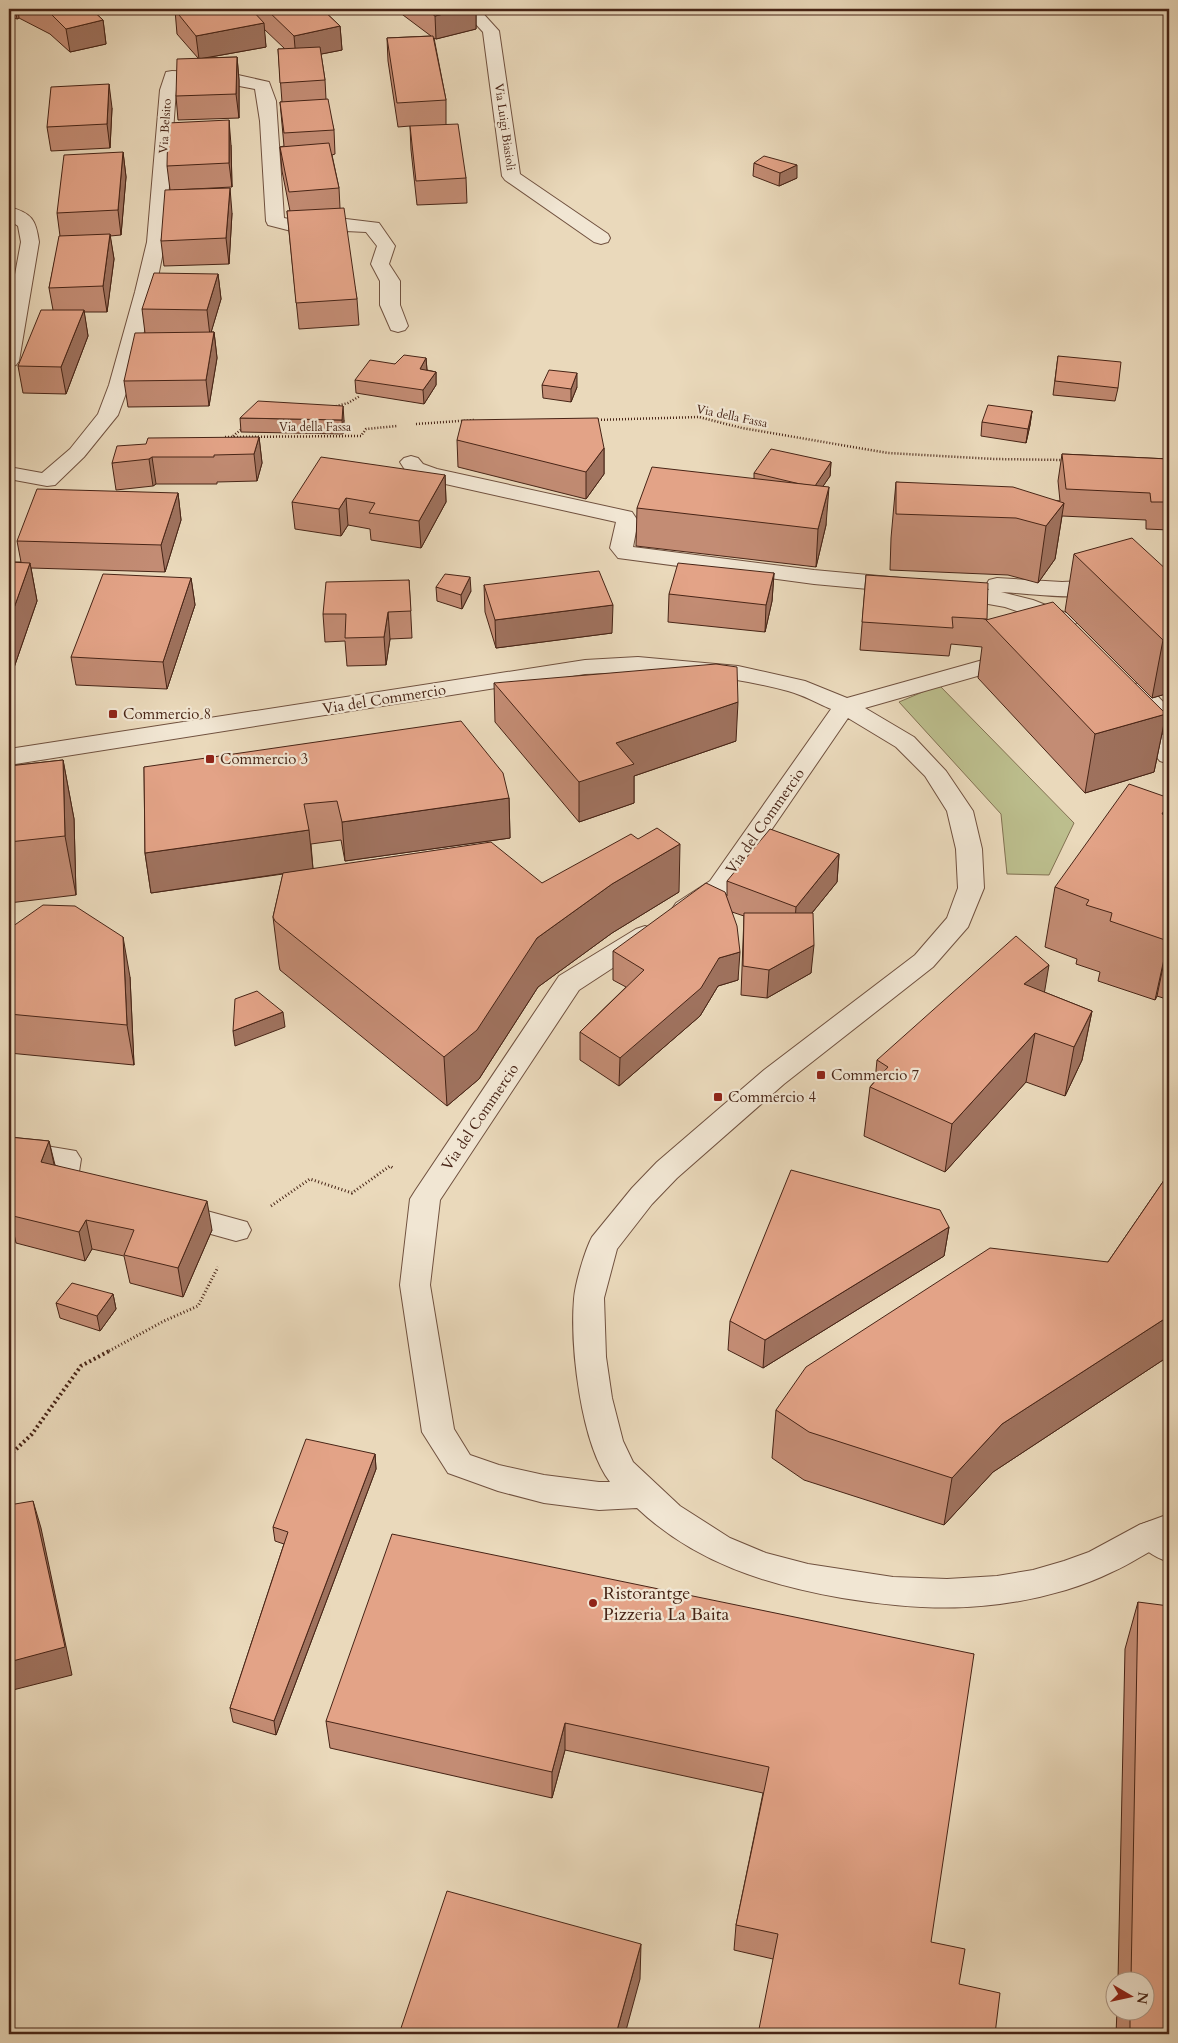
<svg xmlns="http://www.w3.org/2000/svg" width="1178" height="2043" font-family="Cardo,serif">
  <rect width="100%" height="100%" fill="#ead9bb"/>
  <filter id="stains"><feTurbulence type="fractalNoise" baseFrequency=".004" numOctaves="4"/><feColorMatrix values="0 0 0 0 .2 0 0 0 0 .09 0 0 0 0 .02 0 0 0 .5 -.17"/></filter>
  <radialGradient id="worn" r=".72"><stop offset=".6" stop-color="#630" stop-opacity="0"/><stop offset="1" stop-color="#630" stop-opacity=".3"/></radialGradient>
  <polygon fill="#bcbe8d" stroke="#827152" points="939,685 1074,823 1049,875 1007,874 1001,814 899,702"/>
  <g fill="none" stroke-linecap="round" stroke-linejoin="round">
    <defs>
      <g id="pedestrian">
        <polygon points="9,1136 34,1144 76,1151 81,1159 78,1178 91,1182 96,1190 91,1198 81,1201 53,1193 48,1185 50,1167 32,1165 9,1157"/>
        <polygon points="174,1202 247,1222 251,1230 247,1238 236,1241 164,1221 159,1213 164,1205"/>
        <path d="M1151 1521 1169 1530V1562C1154 1557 1141 1549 1134 1535L1139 1525Z"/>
      </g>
      <g id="minor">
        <polygon points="462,9 479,9 499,31 520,174 608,234 610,238 608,242 601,244 594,242 505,180 502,176 483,32"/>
        <polygon points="172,71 229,73 269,82 276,101 284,218 303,222 346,219 379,223 395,246 389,264 400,281 400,305 408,326 405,330 398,332 391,330 380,305 380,281 371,264 377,246 366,232 346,231 303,234 268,225 266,221 260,121 255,89 218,82 179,81 176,90 165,242 155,292 129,385 118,415 84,457 55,485 47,486 9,479 9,467 42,473 70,449 98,414 109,385 135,292 147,242 160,90 166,72"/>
        <path d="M9 207C32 213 36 220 39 242L19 361 16 365 9 367V307L21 242 18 226 9 220Z"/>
        <polygon points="411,456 418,458 423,464 437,469 632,512 638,521 633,547 814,570 901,578 909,580 912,585 909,590 901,592 814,584 618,558 610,548 616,522 423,479 407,473 400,462 404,458"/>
        <path d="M997 578 1062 582 1106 580 1114 582 1117 587 1114 592C1078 601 1037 594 1001 592L1033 600 1074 616 1077 621 1074 626 1066 628 1005 607 944 596 941 591 944 586 952 584 989 590 986 585 989 580Z"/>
        <path d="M1015 651 1023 653 1027 658 1023 663 865 708 914 737 946 771 973 811 982 849 984 888 968 927 933 967 784 1084 677 1178 652 1204 617 1249 604 1298 606 1357 612 1398 623 1441 633 1462 680 1506 730 1538 766 1553 808 1564 893 1577 947 1579 997 1576 1033 1570 1064 1561 1089 1552 1139 1525 1169 1514V1542C1149 1550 1132 1564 1112 1572 1098 1579 1082 1585 1066 1590 988 1613 922 1611 842 1598 766 1585 694 1562 637 1508L599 1510 544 1503 498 1491 448 1473 422 1432 400 1285 410 1199 415 1191 559 976 636 929 645 926 654 929 658 935 654 941 579 990 440 1200 430 1285 454 1429 470 1455 499 1465 544 1475 599 1482H610C581 1444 570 1347 574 1299 575 1284 585 1250 592 1237L632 1188 657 1162 764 1070 915 955 947 918 958 888 956 849 947 811 925 776 896 747 848 718 728 893 694 915 685 918 676 915 672 909 676 903 710 881 831 709C817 703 803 695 788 691 722 673 653 670 585 674L9 765V749L585 660 638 657 738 666 805 681 847 698Z"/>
        <polygon points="1139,683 1147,685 1169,708 1169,729 1160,727 1127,690 1131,685"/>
        <polygon points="1135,712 1144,714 1169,742 1169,764 1160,761 1123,719 1126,714"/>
      </g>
    </defs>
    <use href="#pedestrian" stroke="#70513f" stroke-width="2"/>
    <use href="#minor" stroke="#70513f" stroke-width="2"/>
    <g stroke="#472416" stroke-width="2.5" stroke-dasharray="1 2" stroke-linecap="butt">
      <polyline points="333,407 348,403 360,396"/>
      <polyline points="595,420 699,417 742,428 888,453 994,459 1065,460"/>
      <polyline points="416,424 474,420"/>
      <polyline points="233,436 243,428"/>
      <polyline points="225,437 361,436 366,429 397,426"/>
    </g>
    <g stroke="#472416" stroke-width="3" stroke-dasharray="1 2.5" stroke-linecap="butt">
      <polyline points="271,1206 310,1179 352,1193 390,1166 393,1168"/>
      <polyline points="109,1351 164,1321 198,1306 218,1267"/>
    </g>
    <polyline stroke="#472416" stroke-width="4" stroke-dasharray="2 3" stroke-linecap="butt" points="9,1456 32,1434 81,1366 111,1350"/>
    <use href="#pedestrian" fill="#f1e6d3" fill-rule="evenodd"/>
    <use href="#minor" fill="#f1e6d3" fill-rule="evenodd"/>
  </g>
  <g fill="#c38c74" stroke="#472416">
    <polygon points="9,9 91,9 103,20 106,44 70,52 50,34 19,18 17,19 9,16"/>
    <polygon points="184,9 322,9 340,26 342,50 321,54 325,80 326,99 334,130 335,154 332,155 339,188 340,208 357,299 359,325 299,329 287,211 290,211 282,171 280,147 284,146 280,102 282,102 278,49 285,49 264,29 266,47 205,58 237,57 239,80 239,118 178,120 176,96 198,58 177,34 175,10"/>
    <polygon points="399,9 477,9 476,9 476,29 436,39 434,38 446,100 446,124 466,178 467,203 417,205 411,150 410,126 398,127 388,61 387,38 431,36 399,12"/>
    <polygon points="112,108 110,148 51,151 47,127"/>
    <polygon points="231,145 232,187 174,190 232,213 229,264 164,266 161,241 170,190 167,166"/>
    <polygon points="123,152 126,177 121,235 110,236 114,259 107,312 84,312 88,336 66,394 23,393 18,366 53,310 49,288 60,236 57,213"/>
    <polygon points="754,163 797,178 779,186 753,176"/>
    <polygon points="9,249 12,274 9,274"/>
    <polygon points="218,274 221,299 211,332 214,332 217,358 209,406 128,407 124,381 145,333 142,309"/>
    <polygon points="1058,356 1118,388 1115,401 1053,395"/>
    <polygon points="426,358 427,370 436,372 436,385 424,404 356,393 355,380 395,364"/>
    <polygon points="542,385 577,387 571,402 543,398"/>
    <polygon points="1032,411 1030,425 1026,443 981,436 982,422"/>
    <polygon points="240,418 344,420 343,434 241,432"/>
    <polygon points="259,437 262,463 257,481 217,482 217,484 156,484 153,486 116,490 112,463"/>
    <polygon points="457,440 604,448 604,474 586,499 458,467"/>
    <polygon points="1062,454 1169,459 1169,530 1146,529 1146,520 1062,516 1055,559 1038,583 1008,575 890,570 891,538 896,482 1060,501 1058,481"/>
    <polygon points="831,462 830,476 823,486 826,525 816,567 636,546 637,508 754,479 754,473"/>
    <polygon points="445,475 446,502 421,548 371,540 370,529 348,525 341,536 295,529 292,502"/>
    <polygon points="178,493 181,520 165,572 31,568 37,601 9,682 9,562 21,562 17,541"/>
    <polygon points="1074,554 1169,572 1169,693 1152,698 1065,611"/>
    <polygon points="774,573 772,601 765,632 668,622 669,594"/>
    <polygon points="866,575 987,620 1166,714 1154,772 1085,793 978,678 982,647 951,644 949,656 860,650"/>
    <polygon points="191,578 195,605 167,689 76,685 71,657"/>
    <polygon points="409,580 412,638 390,639 386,665 347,666 345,641 325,642 323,614"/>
    <polygon points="484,585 612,633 496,648 485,612"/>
    <polygon points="436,587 471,591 462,609 437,601"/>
    <polygon points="494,683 736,741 634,776 634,803 579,822 495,722"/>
    <polygon points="63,760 74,819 76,895 9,903 9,766"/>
    <polygon points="144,767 509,798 510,838 345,861 341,840 311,844 313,869 679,892 612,933 538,987 479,1079 447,1106 280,970 279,965 273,917 283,874 151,893 145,853"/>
    <polygon points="1168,816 1169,816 1169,1000 1157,996 1155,1000 1098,981 1100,972 1076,964 1077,959 1045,947 1055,887"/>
    <polygon points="839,854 837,882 812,913 811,973 767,998 741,995 744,916 732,912 738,980 718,986 700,1016 619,1086 580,1060 580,1032 626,987 613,980 613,951 727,896 727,881"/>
    <polygon points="9,929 130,977 134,1065 9,1053"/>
    <polygon points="1044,992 1092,1011 1082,1060 1065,1096 1026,1082 945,1172 864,1136 870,1087 875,1081 877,1060"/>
    <polygon points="9,1137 49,1141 55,1165 212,1230 183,1297 130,1283 124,1256 92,1249 85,1261 16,1243 14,1234 9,1233"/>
    <polygon points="1169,1173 1169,1356 993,1472 944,1525 804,1480 772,1458 776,1410 1108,1262"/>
    <polygon points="949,1227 944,1256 763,1368 728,1350 730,1321"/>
    <polygon points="113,1294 116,1309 100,1331 60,1318 56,1303"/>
    <polygon points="375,1454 376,1469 276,1735 233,1722 230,1708 284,1544 275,1541 273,1527"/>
    <polygon points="1138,1602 1169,2034 1116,2034 1117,2010 1146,2010 1146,1980 1118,1980 1125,1649"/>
    <polygon points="974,1654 773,1959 734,1950 736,1925 763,1793 565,1750 552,1798 330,1748 326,1721"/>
  </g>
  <g fill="#9f725e" stroke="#472416">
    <polygon points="15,9 18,9 19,18 17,19"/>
    <polygon points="464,9 477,9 476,9 476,29 436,39 435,16"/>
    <polygon points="103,20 106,44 70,52 66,29"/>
    <polygon points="264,23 266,47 199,59 196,36"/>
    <polygon points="340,26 342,50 296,59 294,36"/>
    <polygon points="237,57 239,80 239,118 236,94"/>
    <polygon points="109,84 112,108 110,148 107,124"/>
    <polygon points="229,120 231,145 232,187 229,163"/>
    <polygon points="123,152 126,177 121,235 118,210"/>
    <polygon points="797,165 797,178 779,186 780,173"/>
    <polygon points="230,188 232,213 229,264 226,238"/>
    <polygon points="110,234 114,259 107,312 103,286"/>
    <polygon points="9,249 12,274 9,258"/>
    <polygon points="218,274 221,299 210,336 207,310"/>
    <polygon points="84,310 88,336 66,394 61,367"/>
    <polygon points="214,332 217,358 209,406 206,380"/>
    <polygon points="426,358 427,371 420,369"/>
    <polygon points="436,372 436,385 424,404 423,390"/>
    <polygon points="577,373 577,387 571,402 571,389"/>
    <polygon points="343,406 344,420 343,434 342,420"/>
    <polygon points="1032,411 1030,425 1026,443 1028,429"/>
    <polygon points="259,437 262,463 257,481 254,454"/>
    <polygon points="604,448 604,474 586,499 586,472"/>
    <polygon points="152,457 156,484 153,486 149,459"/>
    <polygon points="831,462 830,476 813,501 814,487"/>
    <polygon points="445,475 446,502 421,548 419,521"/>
    <polygon points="829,487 826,525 816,567 818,529"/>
    <polygon points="178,493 181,520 165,572 161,545"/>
    <polygon points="346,498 348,525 341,536 339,509"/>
    <polygon points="1064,503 1055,559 1038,583 1046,526"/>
    <polygon points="30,563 37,601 9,682 9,622"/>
    <polygon points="774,573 772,601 765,632 766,605"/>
    <polygon points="470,577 471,591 462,609 461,595"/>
    <polygon points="191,578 195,605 167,689 163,662"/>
    <polygon points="613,605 612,633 496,648 495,620"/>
    <polygon points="388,612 390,639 386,665 384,637"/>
    <polygon points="1169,638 1169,693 1152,698 1163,640"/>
    <polygon points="738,702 736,741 634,776 634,803 579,822 579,782 616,743"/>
    <polygon points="1166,714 1154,772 1085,793 1095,734"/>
    <polygon points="63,760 74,819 76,895 65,836"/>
    <polygon points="509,798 510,838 345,861 342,822"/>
    <polygon points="1169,802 1169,807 1159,858 1162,814"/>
    <polygon points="309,830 313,869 151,893 145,853"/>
    <polygon points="680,844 679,892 612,933 538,987 479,1079 447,1106 444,1057 537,938 612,884"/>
    <polygon points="839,854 837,882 794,935 796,907"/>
    <polygon points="123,937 130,977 134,1065 127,1025"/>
    <polygon points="1169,938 1157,996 1155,1000 1168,941"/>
    <polygon points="814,945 811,973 767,998 769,970"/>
    <polygon points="740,952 738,980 718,986 700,1016 619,1086 620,1058 719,958"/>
    <polygon points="1049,965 1041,1013 1024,984"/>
    <polygon points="1092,1011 1082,1060 1065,1096 1074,1047"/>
    <polygon points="283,1012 285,1027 235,1046 233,1031"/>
    <polygon points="1035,1033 1026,1082 945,1172 952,1124"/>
    <polygon points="49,1141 55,1169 41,1162"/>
    <polygon points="207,1201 212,1230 183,1297 178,1268"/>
    <polygon points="86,1220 92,1249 85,1261 79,1232"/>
    <polygon points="949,1227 944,1256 763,1368 765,1340"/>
    <polygon points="113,1294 116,1309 100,1331 97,1316"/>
    <polygon points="1169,1316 1169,1356 993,1472 944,1525 952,1478 1002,1424"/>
    <polygon points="375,1454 376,1469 276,1735 274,1721"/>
    <polygon points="33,1501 41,1528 72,1675 9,1691 9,1662"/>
    <polygon points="565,1723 565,1750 552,1798 552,1772"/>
    <polygon points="641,1944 640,1979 625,2034 616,2034"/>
  </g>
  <g fill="#e3a387" stroke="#472416">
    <polygon points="44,9 91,9 103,20 66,29 47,10"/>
    <polygon points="184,9 251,9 264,23 196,36 175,10"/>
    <polygon points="266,9 322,9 340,26 294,36"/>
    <polygon points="425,9 464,9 435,16"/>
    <polygon points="433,36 446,100 397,103 387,38"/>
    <polygon points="320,47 325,80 280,83 278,49"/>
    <polygon points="237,57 236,94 176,96 177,59"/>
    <polygon points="109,84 107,124 47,127 51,87"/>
    <polygon points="328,99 334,130 284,133 280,102"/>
    <polygon points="229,120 229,163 167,166 168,123"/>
    <polygon points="458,124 466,178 416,181 410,126"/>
    <polygon points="329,143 339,188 289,192 280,147"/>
    <polygon points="123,152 118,210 57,213 64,155"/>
    <polygon points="764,156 797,165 780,173 754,163"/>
    <polygon points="230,188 226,238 161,241 165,190"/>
    <polygon points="344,208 357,299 296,303 287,211"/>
    <polygon points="110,234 103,286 49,288 59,236"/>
    <polygon points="154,273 218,274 207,310 142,309"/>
    <polygon points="41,310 84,310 61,367 18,366"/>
    <polygon points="214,332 206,380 124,381 135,333"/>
    <polygon points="404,355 426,358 420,369 436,372 423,390 355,380 370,360 395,364"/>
    <polygon points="1058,356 1121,362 1118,388 1055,381"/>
    <polygon points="549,370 577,373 571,389 542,385"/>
    <polygon points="258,401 343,406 342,420 240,418"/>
    <polygon points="988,405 1032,411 1028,429 982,422"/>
    <polygon points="598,418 604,448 586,472 457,440 462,420"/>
    <polygon points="259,437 254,454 214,455 214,457 152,457 149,459 112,463 117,446 146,444 148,438"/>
    <polygon points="771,449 831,462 815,486 800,484 754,473"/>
    <polygon points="1062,454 1169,459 1169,502 1151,502 1150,493 1066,489"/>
    <polygon points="321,457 445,475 419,521 369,513 375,503 346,498 339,509 292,502"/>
    <polygon points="652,467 829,487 818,529 637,508"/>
    <polygon points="896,482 1013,487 1064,503 1046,526 1016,518 896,514"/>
    <polygon points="37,489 178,493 161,545 17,541"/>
    <polygon points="1132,538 1169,572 1169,638 1163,640 1074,554"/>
    <polygon points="9,562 30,563 9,622"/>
    <polygon points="678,563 774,573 766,605 669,594"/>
    <polygon points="599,571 613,605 495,620 484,585"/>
    <polygon points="103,574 191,578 163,662 71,657"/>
    <polygon points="445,574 470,577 461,595 436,587"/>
    <polygon points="866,575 988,583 987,619 952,617 953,628 862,622"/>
    <polygon points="409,580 411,611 388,612 384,637 345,638 346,614 323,614 326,582"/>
    <polygon points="1053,602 1166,714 1095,734 986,620"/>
    <polygon points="716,664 737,667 738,702 616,743 634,764 579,782 494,683"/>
    <polygon points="461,721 503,773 509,798 342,822 337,801 304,804 309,830 145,853 144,767"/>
    <polygon points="63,760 65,836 9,842 9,766"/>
    <polygon points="1129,784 1169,798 1169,802 1162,814 1169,816 1169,938 1168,941 1110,921 1112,913 1086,905 1089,900 1055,887"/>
    <polygon points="657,828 680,844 612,884 537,938 477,1030 444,1057 275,921 273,917 283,873 491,842 542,883 631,834 638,839"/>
    <polygon points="770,829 839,854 796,907 727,881"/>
    <polygon points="706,883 725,892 737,926 740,952 719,958 701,988 620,1058 580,1032 644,970 613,951"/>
    <polygon points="43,905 75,906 123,937 127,1025 9,1014 9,929"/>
    <polygon points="744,913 813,913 814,945 769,970 743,966"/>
    <polygon points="1016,936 1049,965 1024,984 1092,1011 1074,1047 1035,1033 952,1124 870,1087 888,1067 877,1060"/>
    <polygon points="257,991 283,1012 233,1031 235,999"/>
    <polygon points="9,1137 49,1141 41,1162 207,1201 178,1268 124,1255 134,1230 86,1220 79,1232 9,1215 13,1206 9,1205"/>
    <polygon points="791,1170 940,1210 949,1227 765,1340 730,1321"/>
    <polygon points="1169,1173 1169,1316 1002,1424 952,1478 809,1432 776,1410 806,1367 990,1248 1108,1262"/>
    <polygon points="72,1283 113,1294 97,1316 56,1303"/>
    <polygon points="306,1439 375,1454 274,1721 230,1708 288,1532 273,1527"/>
    <polygon points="33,1501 65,1647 9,1662 9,1505"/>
    <polygon points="392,1534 974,1654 931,1942 965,1949 959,1984 1000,1993 995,2034 758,2034 778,1934 736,1925 769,1767 565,1723 552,1772 326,1721"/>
    <polygon points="1138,1602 1169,1606 1169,2034 1130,2034 1130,2010 1146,2010 1146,1980 1131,1980"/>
    <polygon points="447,1891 641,1944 616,2034 399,2034"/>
  </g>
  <g fill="#8f2418" stroke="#f1e6d3" stroke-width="2">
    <rect x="108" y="709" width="10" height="10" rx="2.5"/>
    <rect x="205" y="754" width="10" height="10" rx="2.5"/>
    <rect x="816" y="1070" width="10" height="10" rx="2.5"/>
    <rect x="713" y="1092" width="10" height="10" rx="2.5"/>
    <circle cx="593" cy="1603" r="5"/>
  </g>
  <g text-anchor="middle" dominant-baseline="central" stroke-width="4.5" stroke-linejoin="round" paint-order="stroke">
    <g font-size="12" fill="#472416" stroke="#f1e6d3">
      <text transform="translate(165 126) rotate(-86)">Via Belsito</text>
      <text transform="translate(505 127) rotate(82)">Via Luigi Biasioli</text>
      <text transform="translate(732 416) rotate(12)">Via della Fassa</text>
      <text x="315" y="427">Via della Fassa</text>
    </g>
    <g font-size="15" fill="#472416" stroke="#f1e6d3">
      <text transform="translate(384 699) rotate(-9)">Via del Commercio</text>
      <text transform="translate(765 821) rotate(-55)">Via del Commercio</text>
      <text transform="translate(480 1117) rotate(-56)">Via del Commercio</text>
    </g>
    <g font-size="15" fill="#472416" stroke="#f1e6d3" text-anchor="start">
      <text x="123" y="714">Commercio 8</text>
      <text x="220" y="759">Commercio 3</text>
      <text x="831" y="1075">Commercio 7</text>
      <text x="728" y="1097">Commercio 4</text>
    </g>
    <g font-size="18" fill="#472416" stroke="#f1e6d3" text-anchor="start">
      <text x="603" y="1593">Ristorantge<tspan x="603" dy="21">Pizzeria La Baita</tspan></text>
    </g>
  </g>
  <rect width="1178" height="2043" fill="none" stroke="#ead9bb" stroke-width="30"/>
  <rect x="10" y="10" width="1158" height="2023" fill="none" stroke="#472416" stroke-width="2.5"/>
  <rect x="15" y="15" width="1148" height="2013" fill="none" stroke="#472416"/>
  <g transform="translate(1130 1996) rotate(99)"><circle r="24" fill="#f1e6d3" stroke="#ad9887"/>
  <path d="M0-4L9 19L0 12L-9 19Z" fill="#8f2418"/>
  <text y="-8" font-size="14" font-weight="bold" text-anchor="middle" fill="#472416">N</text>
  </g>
  <rect width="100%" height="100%" filter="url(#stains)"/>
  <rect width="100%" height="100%" fill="url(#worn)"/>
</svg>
